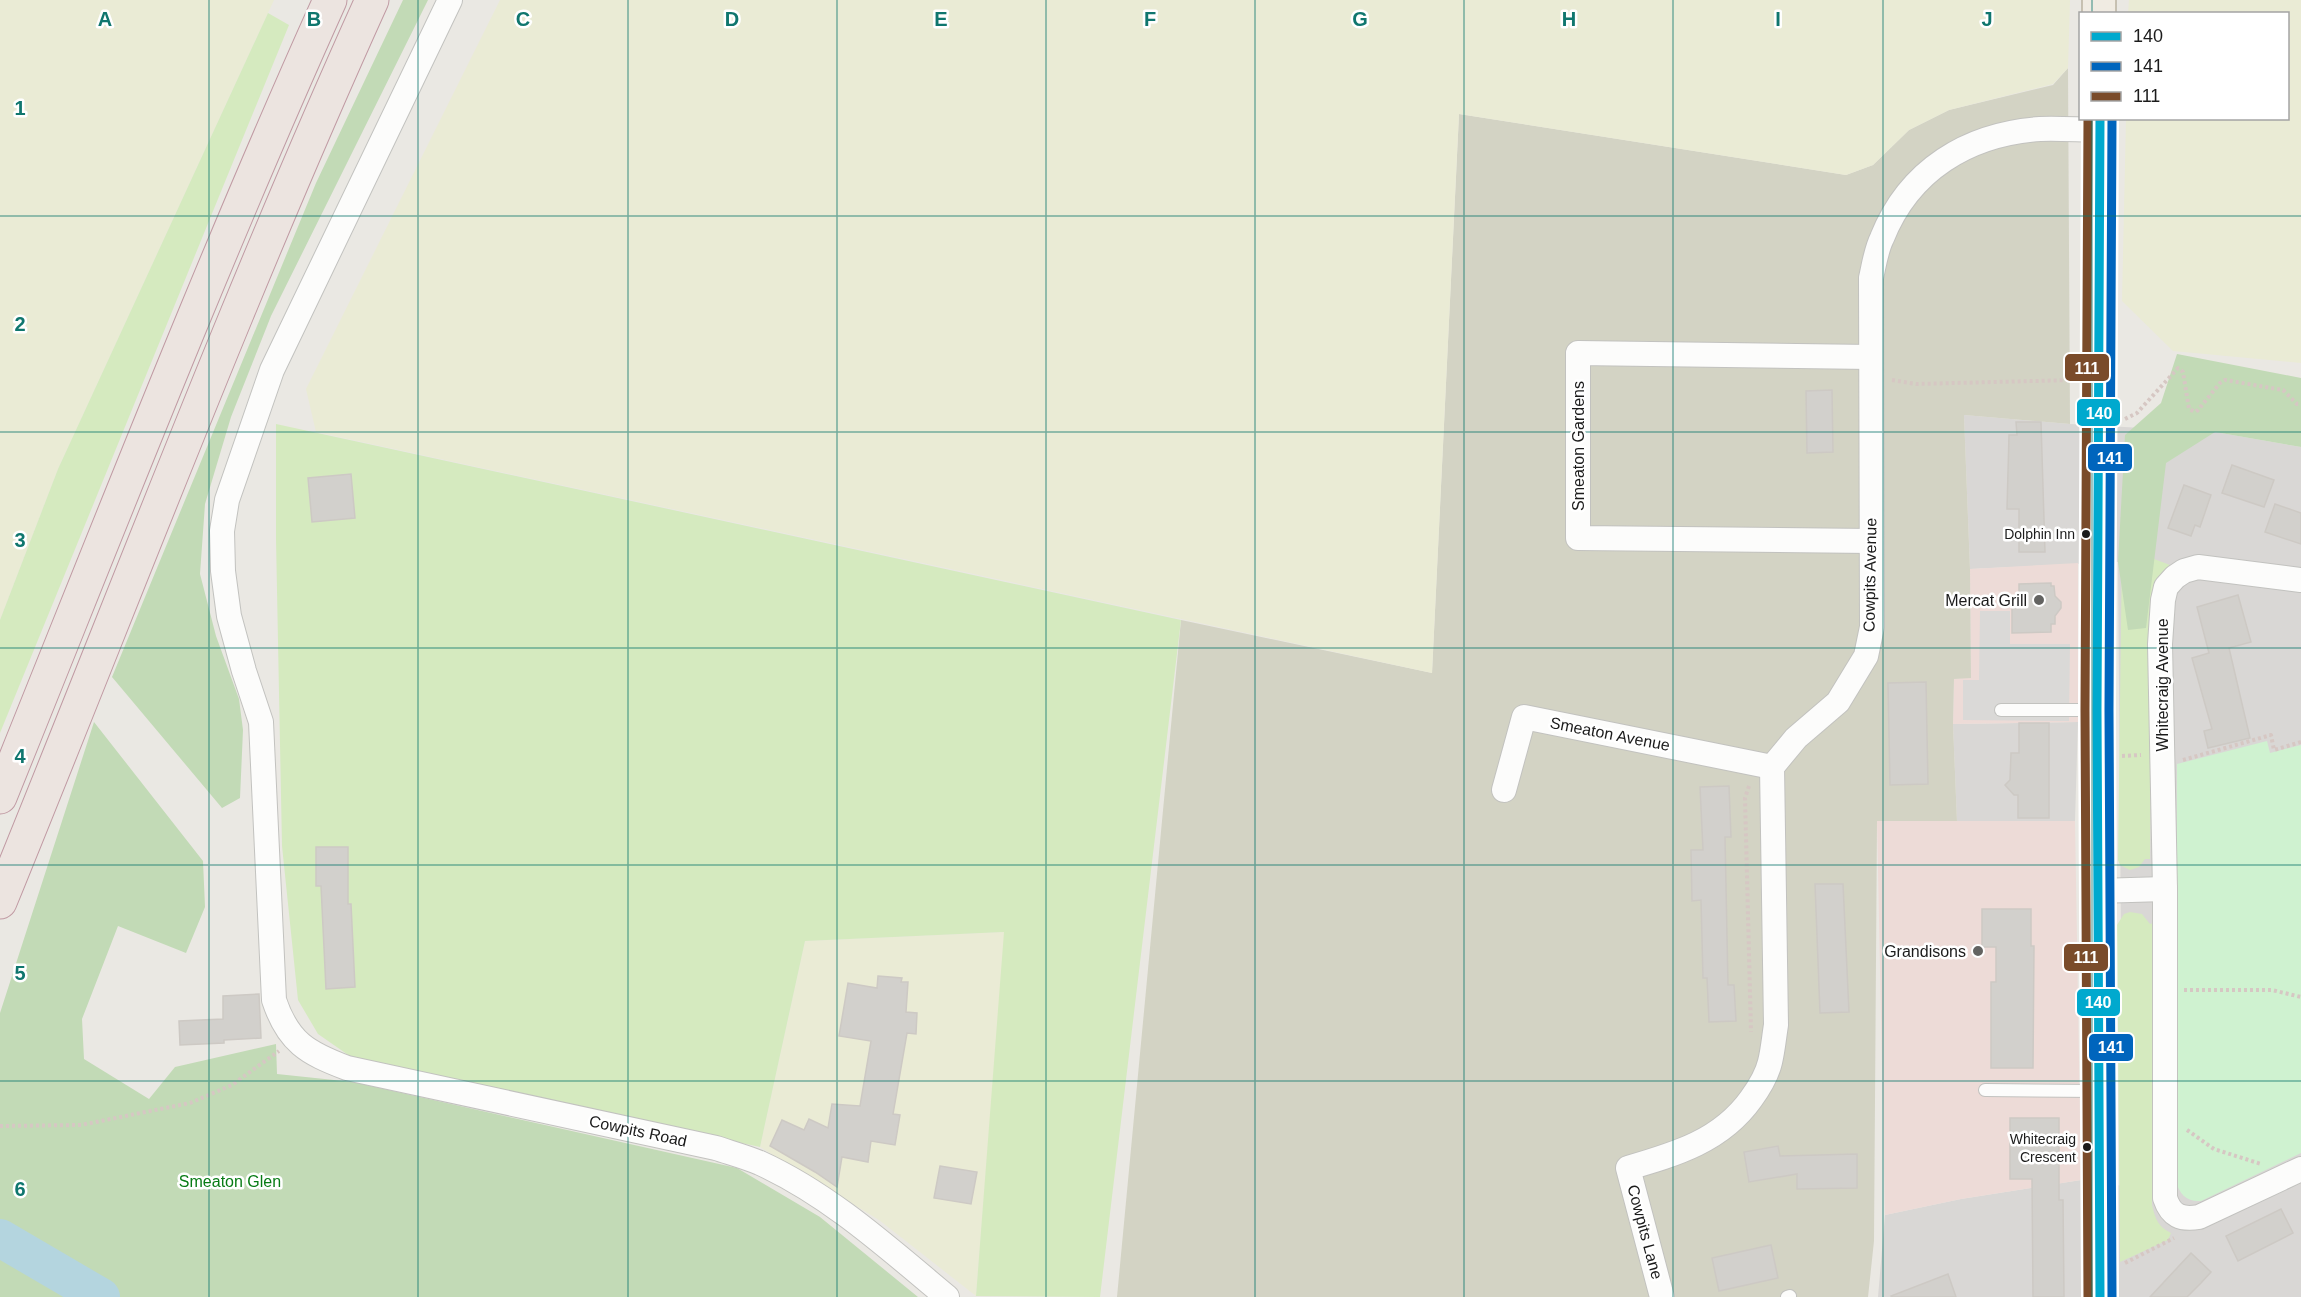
<svg xmlns="http://www.w3.org/2000/svg" width="2301" height="1297" font-family="Arial,sans-serif">
  <rect width="100%" height="100%" fill="#eae8e3"/>
  <g fill="#d9d7d5">
    <polygon points="1964,415 2070,424 2215,432 2301,447 2301,1297 1878,1297 1885,1215 1961,1199 2081,1180 2123,1186 2118,562 1970,569"/>
    <polygon points="2078,722 2075,821 1957,821 1953,724"/>
  </g>
  <g fill="#eddbd7">
    <polygon points="2078,563 2078,722 1953,724 1954,679 1971,677 1970,569"/>
    <polygon points="1877,821 2075,821 2081,1180 1961,1199 1885,1215"/>
  </g>
  <polygon fill="#d3d3c4" points="2068,68 2070,424 1964,415 1970,569 1971,678 1954,679 1953,724 1957,821 1877,821 1874,1241 1868,1297 1117,1297 1181,620 1432,673 1459,114 1846,175 1873,165 1909,130 1949,110 2053,85"/>
  <g fill="#eaebd5">
    <polygon points="0,0 274,0 58,469 0,620"/>
    <polygon points="500,0 2070,0 2068,68 2053,84 1949,110 1909,130 1873,165 1846,175 1459,114 1432,673 316,432 306,389"/>
    <polygon points="2129,0 2301,0 2301,363 2173,351 2122,301 2126,119 2288,118 2288,14 2128,13"/>
    <polygon points="1005,932 976,1296 879,1220 760,1147 805,941"/>
  </g>
  <g fill="#d5eabf">
    <polygon points="268,13 289,25 0,733 0,620 58,469"/>
    <polygon points="276,424 1181,620 1100,1297 976,1296 1004,932 805,941 760,1147 354,1059 318,1034 298,1000 282,846 276,539"/>
    <polygon points="2122,547 2170,565 2152,590 2150,859 2145,859 2139,867 2130,870 2120,865 2118,860"/>
    <path d="M2130 912 2142 914 2150 924 2154 923 2152 1205C2155 1218 2158 1227 2171 1233L2168 1240 2120 1262 2117 925 2124 914Z"/>
  </g>
  <g fill="#c2dab6">
    <polygon points="403,0 428,0 271,316 231,417 205,504 200,574 216,636 239,699 243,730 240,798 222,808 112,677 316,183"/>
    <polygon points="2177,354 2301,378 2301,447 2215,432 2166,463 2146,628 2128,630 2118,562 2125,435 2161,403"/>
    <polygon points="94,722 203,861 205,907 186,953 118,926 82,1019 84,1059 149,1099 175,1067 276,1044 277,1074 353,1082 737,1168 820,1217 918,1297 0,1297 0,1013"/>
  </g>
  <path fill="#cff2d0" d="M2267 741 2270 753 2301 745V1153L2201 1201C2187 1202 2179 1194 2176 1181L2177 764Z"/>
  <polygon fill="#dad9d7" points="1980,611 2010,611 2010,644 2070,644 2069,721 1963,720 1963,680 1979,680"/>
  <g fill="none" stroke-linecap="round" stroke-linejoin="round">
    <polyline stroke="#b4d5df" stroke-width="38" points="0,1238 101,1297"/>
  </g>
  <g fill="#d2d0cc" stroke="#cdc9c4" stroke-width="1.5">
    <polygon points="1832,390 1833,452 1807,453 1806,391"/>
    <polygon points="2016,422 2041,422 2045,552 2019,552 2019,509 2007,509 2009,435 2017,435"/>
    <polygon points="2232,465 2274,480 2264,507 2222,493"/>
    <polygon points="351,474 355,518 312,522 308,478"/>
    <polygon points="2184,485 2211,495 2200,527 2195,525 2191,536 2168,528"/>
    <polygon points="2275,504 2301,513 2301,544 2265,532"/>
    <polygon points="2051,583 2051,586 2054,586 2055,596 2061,602 2061,608 2055,616 2055,624 2051,624 2051,632 2012,633 2012,602 2019,602 2019,584"/>
    <polygon points="2238,595 2251,642 2229,648 2250,738 2208,748 2204,731 2212,729 2192,658 2209,653 2197,607"/>
    <polygon points="1926,682 1928,784 1890,785 1888,683"/>
    <polygon points="2019,723 2049,723 2049,818 2018,818 2018,795 2014,795 2005,785 2010,780 2011,753 2019,753"/>
    <polygon points="1729,786 1731,837 1725,837 1728,985 1734,985 1736,1021 1709,1022 1707,978 1703,978 1701,900 1692,901 1691,850 1703,850 1700,787"/>
    <polygon points="316,847 348,847 348,904 351,904 355,987 326,989 321,886 316,886"/>
    <polygon points="1815,884 1843,884 1849,1012 1820,1013"/>
    <polygon points="1982,909 2031,909 2031,946 2034,946 2033,1068 1991,1068 1991,982 1996,982 1996,947 1982,947"/>
    <polygon points="878,976 902,978 901,982 908,982 906,1012 917,1013 916,1034 907,1033 893,1114 900,1115 895,1145 871,1141 868,1162 842,1157 837,1187 815,1172 770,1146 782,1120 804,1130 809,1119 828,1128 832,1104 860,1106 871,1041 839,1036 848,983 877,988"/>
    <polygon points="259,994 261,1038 224,1040 224,1043 180,1045 179,1021 223,1019 223,996"/>
    <polygon points="2010,1118 2059,1118 2059,1200 2063,1200 2064,1297 2033,1297 2032,1179 2010,1179"/>
    <polygon points="1778,1146 1780,1156 1857,1154 1857,1188 1797,1189 1797,1174 1749,1182 1744,1152"/>
    <polygon points="940,1166 977,1172 971,1204 934,1198"/>
    <polygon points="2281,1209 2293,1233 2238,1261 2226,1236"/>
    <polygon points="1771,1245 1778,1278 1719,1291 1712,1258"/>
    <polygon points="2191,1253 2211,1272 2201,1283 2187,1297 2150,1297"/>
    <polygon points="1948,1274 1956,1297 1892,1297 1891,1296"/>
  </g>
  <g fill="none" stroke-linecap="round" stroke-linejoin="round">
    <defs>
      <g id="service">
        <polyline points="2001,710 2095,710"/>
        <polyline points="1985,1090 2097,1091"/>
        <polyline points="1787,1297 1790,1296"/>
      </g>
      <g id="minor">
        <path d="M450 0 272 370 227 500 222 531 223 571 229 616 244 671 261 722 274 1000C288 1042 307 1053 347 1068L716 1148C731 1153 746 1157 760 1163 830 1195 888 1248 947 1297"/>
        <polyline points="1871,357 1578,353 1578,538 1871,541"/>
        <path d="M2301 580 2198 567 2184 571 2175 577 2166 587 2163 600 2160 644 2165 889V1198C2171 1216 2181 1220 2199 1217L2301 1169"/>
        <polyline points="1504,790 1524,717 1772,767"/>
        <polyline points="2097,891 2165,889"/>
        <path d="M1662 1297 1628 1168C1676 1154 1721 1141 1751 1099 1759 1088 1767 1075 1770 1062 1773 1050 1774 1037 1776 1025L1772 767 1796 738 1838 702 1866 656 1872 627 1871 278C1874 265 1876 250 1882 238 1909 170 1968 134 2040 129 2060 128 2080 130 2100 130"/>
      </g>
      <g id="primary">
        <polyline points="2099,0 2099,14"/>
        <polyline points="2100,1297 2097,710 2100,118"/>
      </g>
      <g id="trunk">
        <path d="M0 797C108 530 212 262 330 0"/>
        <path d="M0 902C123 601 238 296 372 0"/>
      </g>
    </defs>
    <use href="#service" stroke="#c2c2bf" stroke-width="14"/>
    <use href="#minor" stroke="#c2c2bf" stroke-width="26"/>
    <use href="#primary" stroke="#a09680" stroke-width="35"/>
    <use href="#trunk" stroke="#c09aa3" stroke-width="35"/>
    <g stroke="#d6c7c3" stroke-width="4" stroke-dasharray="3 3" stroke-linecap="butt">
      <polyline points="1892,380 1916,384 2073,380"/>
      <polyline points="2125,419 2137,413 2178,368 2183,372 2189,409 2195,412 2198,410 2220,383 2225,380 2283,390 2297,404 2301,404"/>
      <polyline points="2122,756 2141,755"/>
      <polyline points="2183,760 2271,735 2274,750 2301,742"/>
      <polyline points="1749,786 1745,798 1751,1032"/>
      <polyline points="2184,990 2272,990 2301,997"/>
      <polyline points="0,1126 81,1125 190,1103 232,1085 279,1051"/>
      <polyline points="2187,1130 2214,1149 2261,1164"/>
      <polyline points="2125,1263 2174,1238"/>
    </g>
    <use href="#service" stroke="#fcfcfb" stroke-width="12"/>
    <use href="#minor" stroke="#fcfcfb" stroke-width="24"/>
    <use href="#primary" stroke="#f0ebe2" stroke-width="33"/>
    <use href="#trunk" stroke="#ece4e0" stroke-width="33"/>
    <defs>
      <polyline id="bus-1" points="2100,118 2097,710 2100,1297"/>
      <polyline id="bus-2" points="2112,118 2109,710 2112,1297"/>
      <polyline id="bus-3" points="2088,118 2085,710 2088,1297"/>
    </defs>
    <use href="#bus-1" stroke="#fff" stroke-width="14"/>
    <use href="#bus-2" stroke="#fff" stroke-width="14"/>
    <use href="#bus-3" stroke="#fff" stroke-width="14"/>
    <use href="#bus-1" stroke="#00a9ce" stroke-width="9"/>
    <use href="#bus-2" stroke="#0065bd" stroke-width="9"/>
    <use href="#bus-3" stroke="#7a4b2a" stroke-width="9"/>
  </g>
  <path fill="none" stroke="#0f766e" stroke-width="1.5" stroke-opacity="0.55" d="M209 0V1297M418 0V1297M628 0V1297M837 0V1297M1046 0V1297M1255 0V1297M1464 0V1297M1673 0V1297M1883 0V1297M2092 0V14M2092 118V1297M0 216H2301M0 432H2301M0 648H2301M0 865H2301M0 1081H2301"/>
  <g fill="#1b1b1b" stroke="#fff" stroke-width="2">
    <circle cx="2086" cy="534" r="5"/>
    <circle cx="2087" cy="1147" r="5"/>
  </g>
  <g fill="#636361" stroke="#fff" stroke-width="2">
    <circle cx="2039" cy="600" r="6"/>
    <circle cx="1978" cy="951" r="6"/>
  </g>
  <g text-anchor="middle" dominant-baseline="central" stroke-width="5" stroke-linejoin="round" paint-order="stroke">
    <g font-size="14" fill="#1b1b1b" stroke="#fff" text-anchor="end">
      <text x="2075" y="534">Dolphin Inn</text>
      <text x="2076" y="1139">Whitecraig<tspan x="2076" dy="18">Crescent</tspan></text>
    </g>
    <g font-size="16" fill="#1b1b1b" stroke="#fff">
      <text transform="translate(1578 446) rotate(-90)">Smeaton Gardens</text>
      <text transform="translate(1870 575) rotate(-89)">Cowpits Avenue</text>
      <text transform="translate(2162 685) rotate(-90)">Whitecraig Avenue</text>
      <text transform="translate(1610 734) rotate(11)">Smeaton Avenue</text>
      <text transform="translate(638 1131) rotate(12)">Cowpits Road</text>
      <text transform="translate(1645 1232) rotate(75)">Cowpits Lane</text>
    </g>
    <g font-size="16" fill="#1b1b1b" stroke="#fff" text-anchor="end">
      <text x="2027" y="600">Mercat Grill</text>
      <text x="1966" y="951">Grandisons</text>
    </g>
    <g font-size="16" fill="#077b14" stroke="#fff">
      <text x="230" y="1181">Smeaton Glen</text>
    </g>
  </g>
  <g font-size="20" text-anchor="middle" font-weight="bold" fill="#0f766e" stroke="#fff" stroke-width="5" stroke-linejoin="round" paint-order="stroke">
    <text x="105" y="26">A</text>
    <text x="314" y="26">B</text>
    <text x="523" y="26">C</text>
    <text x="732" y="26">D</text>
    <text x="941" y="26">E</text>
    <text x="1150" y="26">F</text>
    <text x="1360" y="26">G</text>
    <text x="1569" y="26">H</text>
    <text x="1778" y="26">I</text>
    <text x="1987" y="26">J</text>
    <text x="20" y="115">1</text>
    <text x="20" y="331">2</text>
    <text x="20" y="547">3</text>
    <text x="20" y="763">4</text>
    <text x="20" y="980">5</text>
    <text x="20" y="1196">6</text>
  </g>
  <g stroke="#fff" stroke-width="2">
    <rect x="2064" y="353" width="46" height="29" rx="6" fill="#7a4b2a"/>
    <rect x="2076" y="398" width="45" height="29" rx="6" fill="#00a9ce"/>
    <rect x="2087" y="443" width="46" height="29" rx="6" fill="#0065bd"/>
    <rect x="2063" y="943" width="46" height="29" rx="6" fill="#7a4b2a"/>
    <rect x="2076" y="988" width="45" height="29" rx="6" fill="#00a9ce"/>
    <rect x="2088" y="1033" width="46" height="29" rx="6" fill="#0065bd"/>
  </g>
  <g font-size="16" text-anchor="middle" font-weight="bold" fill="#fff">
    <text x="2087" y="374">111</text>
    <text x="2099" y="419">140</text>
    <text x="2110" y="464">141</text>
    <text x="2086" y="963">111</text>
    <text x="2098" y="1008">140</text>
    <text x="2111" y="1053">141</text>
  </g>
  <rect x="2079" y="12" width="210" height="108" fill="#ffffff" stroke="#a4a4a4" stroke-width="1.5"/>
  <rect x="2091" y="32" width="30" height="9" fill="#00a9ce" stroke="#a4a4a4" stroke-width="1.5"/>
  <text x="2133" y="42" font-size="18" fill="#1b1b1b">140</text>
  <rect x="2091" y="62" width="30" height="9" fill="#0065bd" stroke="#a4a4a4" stroke-width="1.5"/>
  <text x="2133" y="72" font-size="18" fill="#1b1b1b">141</text>
  <rect x="2091" y="92" width="30" height="9" fill="#7a4b2a" stroke="#a4a4a4" stroke-width="1.5"/>
  <text x="2133" y="102" font-size="18" fill="#1b1b1b">111</text>
</svg>
